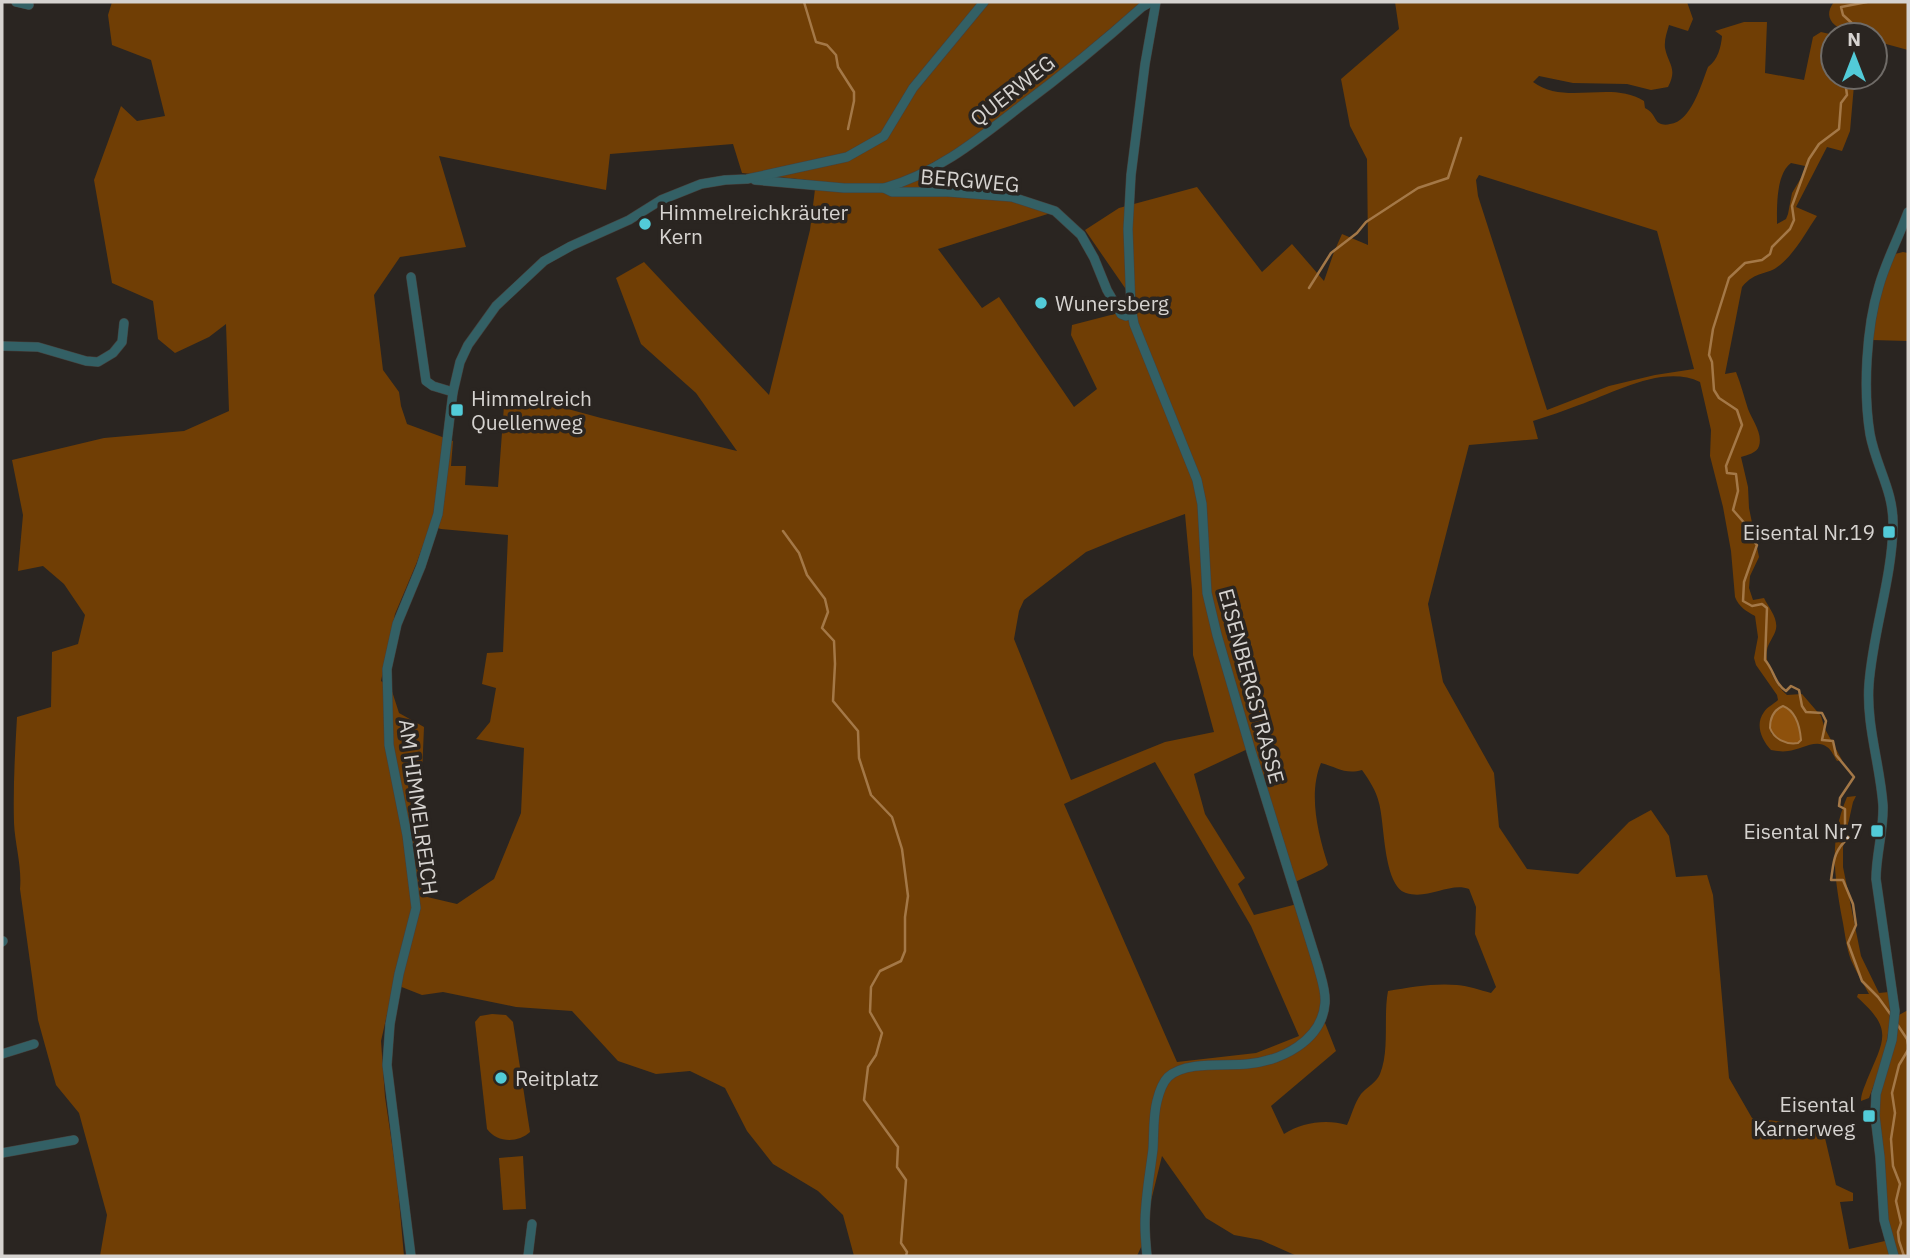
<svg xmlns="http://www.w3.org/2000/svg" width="1910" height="1258" font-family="'IBM Plex Sans',sans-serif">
  <rect width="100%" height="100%" fill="#2a2521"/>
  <g fill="#703e05" fill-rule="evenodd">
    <path d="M112 2H1142C1080 53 1020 109 952 152 935 163 918 164 921 188L949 186 975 187 1054 212 938 249 982 308 999 297 1074 407 1097 389 1071 335 1072 325 1134 309V301L1085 230 1119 208 1197 187 1262 272 1292 244 1324 281 1334 252 1342 234 1368 245 1367 159 1350 126 1341 79 1399 29 1395 2H1687L1693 19 1688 31 1669 25C1667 32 1664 40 1665 48 1668 64 1678 68 1668 87L1651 90 1627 84 1573 83 1539 76 1533 82C1565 106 1611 80 1644 101L1645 108C1655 113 1654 120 1659 123 1662 125 1667 125 1670 124 1691 122 1701 85 1708 67 1718 60 1721 47 1722 36L1715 31 1744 22H1767L1765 73 1804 80 1813 37 1821 32 1834 35 1833 77H1857L1854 85 1850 131 1842 151 1827 147 1796 207 1817 216C1806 232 1795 253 1780 265 1767 276 1756 270 1742 287L1725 374 1736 372C1741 384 1744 397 1748 409 1752 420 1763 433 1759 446 1757 453 1747 455 1741 457L1748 487 1749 508 1759 557 1750 576 1749 588 1753 600 1764 598C1769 608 1778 618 1776 629 1774 637 1768 643 1767 650 1764 663 1777 688 1787 695L1802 694 1821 716 1825 729 1842 760 1837 761C1834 757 1832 750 1827 747 1816 738 1800 750 1788 751 1782 752 1777 751 1771 750 1761 739 1755 724 1764 712 1767 707 1774 704 1778 700L1777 695 1756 665 1754 658 1758 637 1755 616C1746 611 1739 607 1735 597L1731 551 1723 507 1710 456 1711 430 1700 382C1663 364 1614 393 1579 405 1564 411 1548 416 1533 421L1538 439 1469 445 1428 604 1443 682 1494 773 1499 827 1527 869 1578 874 1629 822 1651 810 1669 836 1676 877 1707 875 1713 895 1729 1078 1752 1118 1817 1126 1825 1138 1836 1185 1853 1193V1201L1840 1202 1849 1249 1885 1241 1890 1256H1297L1261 1240 1234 1235 1206 1218 1162 1156 1150 1205V1243L1142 1245 1137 1256H854L843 1215 818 1191 773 1164 747 1131 725 1088 690 1071 656 1074 618 1061 572 1011 516 1007 443 992 422 995 394 984 381 1041 385 1097 397 1178 404 1256H100L107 1215 79 1113 56 1085 38 1020 20 889C22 866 15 845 14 823 13 787 15 752 17 717L51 707 52 652 78 644 85 615 64 584 43 566 18 571 23 515 12 460 104 438 184 431 229 411 226 324 209 337 175 353 158 339 153 301 112 283 94 180 121 106 137 121 165 116 151 60 112 45 108 15ZM733 144 742 173 816 181 810 230 769 395 644 262 616 278 641 344 696 393 737 451 601 418 505 392 498 487 465 485 466 466H451L453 441 407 424 401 406 399 392 383 370 374 295 400 257 466 247 439 156 606 190 610 154ZM1791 163 1805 166 1804 173 1792 193 1788 214 1786 219 1777 224C1777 206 1776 174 1791 163ZM1479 175 1657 231 1694 369 1655 375 1609 386 1547 410 1478 196 1476 180ZM1185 514 1192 590 1193 655 1214 732 1165 742 1071 780 1014 639 1019 611 1024 600 1086 552 1125 536ZM430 526 441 529 508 535 503 652 487 653 482 684 496 688 490 722 476 739 524 748 521 813 494 879 457 904 423 896 418 871 424 727 399 713 391 688 381 681 395 614 417 562ZM1788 708 1795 717 1801 737 1782 741 1771 733 1770 723 1772 715ZM1252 747 1295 882 1323 869 1328 865C1318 834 1308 794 1321 763 1337 767 1345 775 1362 770 1369 780 1376 790 1379 803 1385 824 1383 885 1406 893 1428 900 1450 882 1469 889L1476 907 1475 934 1496 987 1491 993C1480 990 1469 986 1457 985 1434 983 1411 987 1388 991 1383 1017 1390 1050 1380 1074 1377 1082 1367 1087 1361 1094 1354 1104 1352 1114 1347 1125 1327 1119 1302 1122 1284 1134L1271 1106 1336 1051 1325 1023 1328 998 1301 903 1254 915 1238 884 1245 878 1205 814 1194 774ZM1155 762 1251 926 1299 1036 1256 1053 1177 1062 1064 804Z"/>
    <path d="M1834 2H1908V50L1875 41V35H1863V33C1845 35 1818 22 1834 2Z"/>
    <polygon points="1903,252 1908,253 1908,341 1872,340 1884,276 1895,254"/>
    <path d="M1856 796 1853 802 1843 847V867L1861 956 1879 993 1889 992C1893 1031 1883 1062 1869 1098L1861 1101C1861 1094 1864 1088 1867 1080 1884 1039 1894 1030 1857 997L1858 994H1869C1863 983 1856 972 1851 960 1846 947 1845 932 1842 918 1834 874 1829 840 1847 797Z"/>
    <polygon points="1908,1010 1908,1256 1898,1256 1888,1220 1879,1116 1880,1095 1896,1040 1899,1015"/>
    <path d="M492 1014 506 1015 513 1022 530 1132C518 1143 497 1143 487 1129L475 1022 480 1016Z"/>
    <polygon points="523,1156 526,1209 503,1210 499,1158"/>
  </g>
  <path fill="#8e510c" stroke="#a47847" stroke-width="2" d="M1783 706C1796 711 1800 728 1801 740L1798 743C1786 745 1774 739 1770 728 1770 718 1773 710 1783 706Z"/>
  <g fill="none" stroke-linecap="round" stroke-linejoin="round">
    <g stroke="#a47847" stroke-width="2.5">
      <polyline points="804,2 816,42 827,45 836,55 838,67 854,92 854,101 848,129"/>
      <polyline points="1850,35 1855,26 1843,15 1841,7 1867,2"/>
      <path d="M1846 77 1845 80 1847 95 1841 103 1839 129 1819 144 1809 159 1792 206 1794 220 1790 229 1772 247 1770 254 1762 260 1745 263 1729 278 1713 329 1709 355 1712 362 1714 390 1719 398 1737 410 1742 425 1726 466 1727 473 1736 474 1738 491 1733 510 1747 526V534L1757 545 1744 582 1743 601 1752 606 1762 604 1767 608 1765 660C1774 670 1774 683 1786 691L1791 686 1799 690 1802 706 1806 712 1822 713 1826 721 1822 740 1833 741 1836 755 1854 777 1840 798 1839 806 1845 809V829L1849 837C1833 852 1834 860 1831 880H1843L1853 904 1856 925 1848 943 1862 981 1878 997 1891 1015"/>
      <polyline points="1309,288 1331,253 1357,233 1366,222 1418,188 1448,178 1461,138"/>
      <polyline points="783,531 799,553 807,575 825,599 828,612 822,628 834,641 835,664 833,701 858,731 859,758 871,795 892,817 902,849 908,896 905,917 905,951 901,961 880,971 871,987 870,1012 882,1033 876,1055 868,1067 864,1100 898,1147 897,1167 906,1180 901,1243 907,1252 906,1256"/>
      <polyline points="1897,1024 1907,1039 1908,1044"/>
      <polyline points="1904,1256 1899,1241 1898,1232 1901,1223 1896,1201 1900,1184 1893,1166 1891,1139 1895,1113 1892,1093 1899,1065 1908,1050"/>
    </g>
    <defs>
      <g id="street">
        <polyline points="16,2 29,5"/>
        <polyline points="755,180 844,188 884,188 892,192 948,192 1012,197 1055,211 1081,235 1094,258 1107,290 1121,314 1126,316 1132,314"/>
        <path d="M884 188C935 174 976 141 1017 109 1060 77 1102 43 1142 7L1151 2"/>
        <polyline points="411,277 426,381 433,386 453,392"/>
        <polyline points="2,346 38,347 86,361 98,362 113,353 122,342 124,323"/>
        <polyline points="2,942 3,941"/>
        <polyline points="2,1054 34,1044"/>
        <polyline points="2,1153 74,1140"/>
        <polyline points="411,1256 387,1065 390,1024 399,974 416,908 407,835 389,745 387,669 397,624 421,566 438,514 453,392 460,362 468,345 496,306 544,261 571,246 629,220 661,200 701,184 725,180 747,179 847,157 884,136 913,88 984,2"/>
        <polyline points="528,1256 532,1224"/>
        <path d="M1147 1256C1146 1246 1145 1235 1145 1224 1145 1199 1150 1174 1153 1149 1154 1133 1153 1116 1157 1101 1159 1093 1162 1083 1168 1077 1185 1061 1225 1066 1247 1064 1281 1061 1322 1041 1325 1003 1326 990 1321 978 1318 966L1251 751 1217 635 1207 593 1202 504 1197 480 1134 324 1131 308 1128 229 1131 175 1145 64 1156 2"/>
        <path d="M1894 1256 1884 1220 1880 1157 1875 1116 1876 1094 1892 1040 1895 1011 1876 879C1876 854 1884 830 1883 805 1880 764 1866 725 1869 684 1873 631 1892 579 1893 526 1894 491 1876 467 1870 434 1863 391 1866 328 1879 286 1886 261 1899 237 1908 212"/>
      </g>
    </defs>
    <use href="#street" stroke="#46413d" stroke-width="10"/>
    <use href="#street" stroke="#336065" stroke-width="9"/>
  </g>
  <g fill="#52cbd8" stroke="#2a2521" stroke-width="2.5">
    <circle cx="645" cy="224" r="7"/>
    <circle cx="1041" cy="303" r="7"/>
    <rect x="450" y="403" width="14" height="14" rx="3.5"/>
    <rect x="1882" y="525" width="14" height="14" rx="3.5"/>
    <rect x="1870" y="824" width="14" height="14" rx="3.5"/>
    <circle cx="501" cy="1078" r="7"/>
    <rect x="1862" y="1109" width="14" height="14" rx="3.5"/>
  </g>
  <g text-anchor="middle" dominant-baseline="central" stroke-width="7" stroke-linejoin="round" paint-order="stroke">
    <g font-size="21" fill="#d6d3d0" stroke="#2a2521">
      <text transform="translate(1012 90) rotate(-38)">QUERWEG</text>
      <text transform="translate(970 180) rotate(5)">BERGWEG</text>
      <text transform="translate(1252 686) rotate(75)">EISENBERGSTRASSE</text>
      <text transform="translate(419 807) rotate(82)">AM HIMMELREICH</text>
    </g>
    <g font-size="21" fill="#d6d3d0" stroke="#2a2521" text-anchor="start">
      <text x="659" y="212">Himmelreichkräuter<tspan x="659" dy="24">Kern</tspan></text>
      <text x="1055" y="303">Wunersberg</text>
      <text x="471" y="398">Himmelreich<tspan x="471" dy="24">Quellenweg</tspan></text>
      <text x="1875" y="532" text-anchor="end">Eisental Nr.19</text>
      <text x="1863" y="831" text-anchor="end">Eisental Nr.7</text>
      <text x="515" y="1078">Reitplatz</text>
      <text x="1855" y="1104" text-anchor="end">Eisental<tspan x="1855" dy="24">Karnerweg</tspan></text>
    </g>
  </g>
  <rect width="1910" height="1258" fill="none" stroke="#d6d3d0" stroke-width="7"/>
  <g transform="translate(1854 56)"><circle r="33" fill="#2a2521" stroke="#6f6b67" stroke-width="2"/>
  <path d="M0-5L12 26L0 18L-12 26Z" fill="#52cbd8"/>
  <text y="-10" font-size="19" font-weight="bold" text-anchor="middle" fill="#d6d3d0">N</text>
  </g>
</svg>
